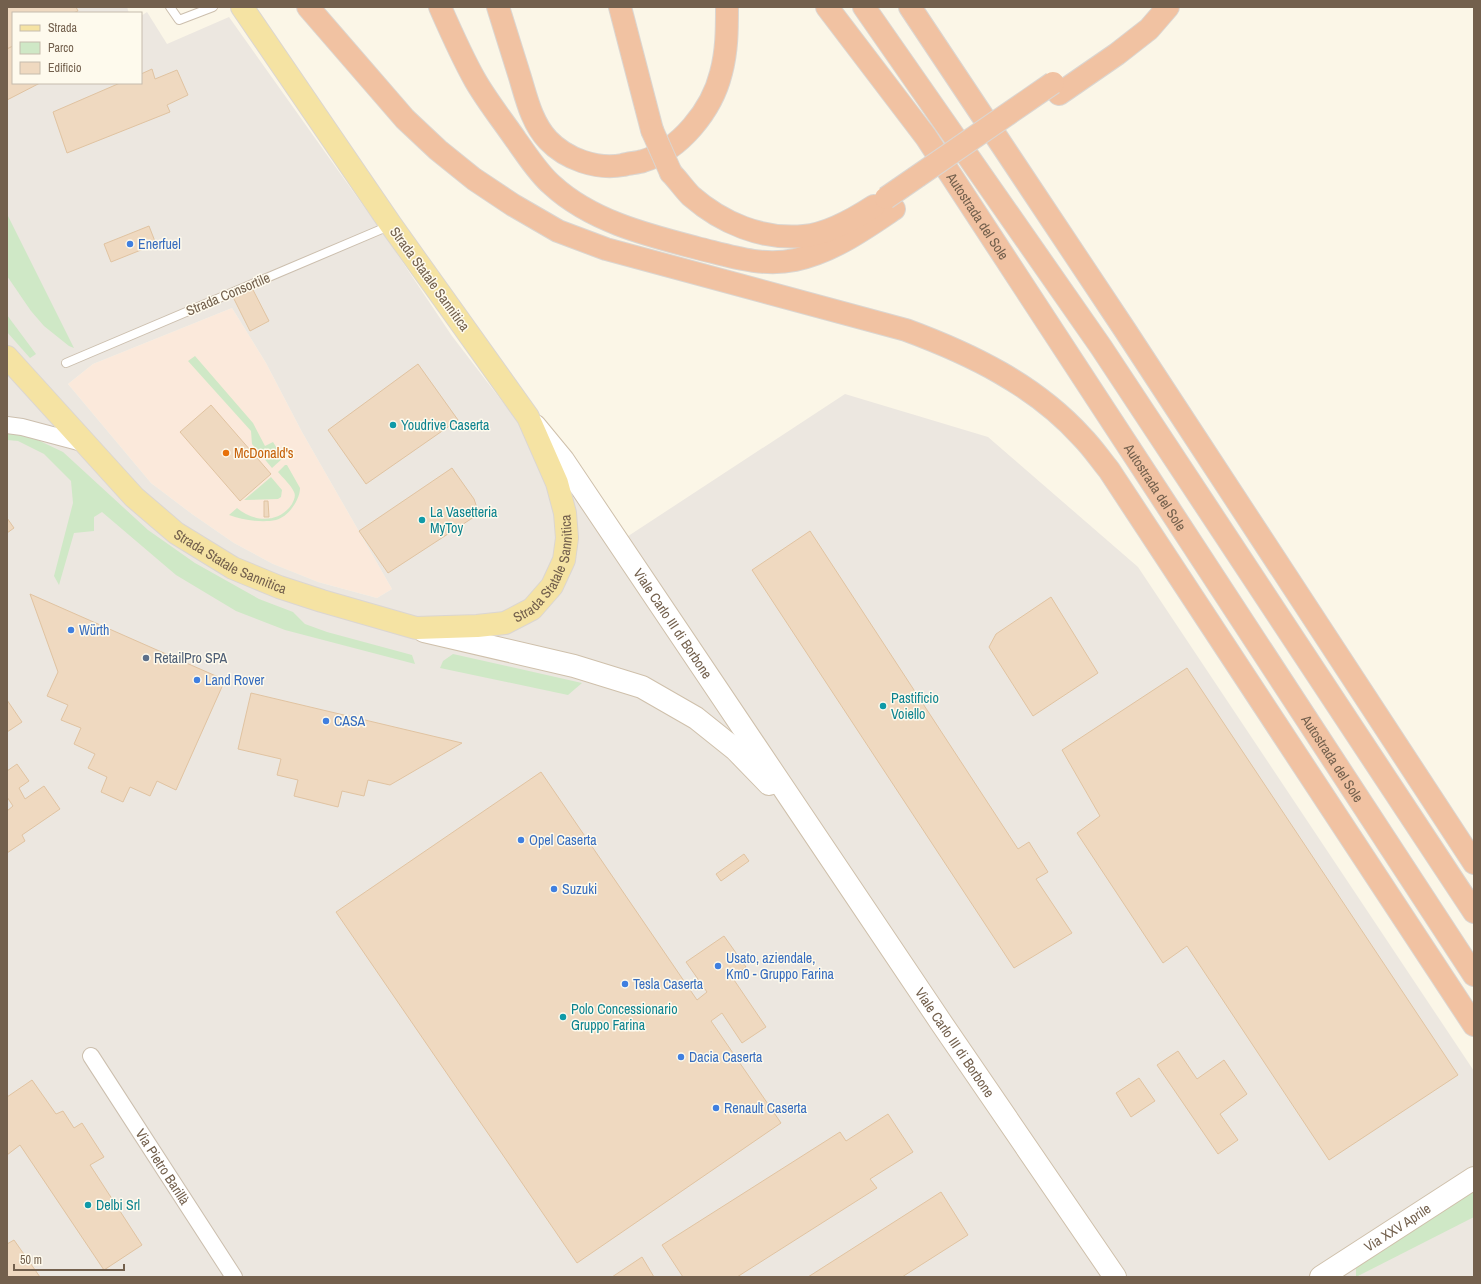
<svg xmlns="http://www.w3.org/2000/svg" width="1481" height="1284" font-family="'Archivo Narrow',sans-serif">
  <rect width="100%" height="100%" fill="#fbf6e7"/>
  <polygon fill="#fbe9db" points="232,308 266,363 302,432 392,589 377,598 318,582 273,564 234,543 192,514 151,483 68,384 93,364"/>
  <path fill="#ece7e0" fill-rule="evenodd" d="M7 7H127L129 13H13V83H141V16L147 12 167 44 229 17 389 242 452 336 613 546 845 394 988 437 1138 567 1474 1071V1277H7ZM232 308 266 363 302 432 392 589 377 598 318 582 273 564 234 543 192 514 151 483 68 384 93 364Z"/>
  <g fill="#cfe8c6">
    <polygon points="7,214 74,348 69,346 44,326 31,311 7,276"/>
    <polygon points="7,315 36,354 30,358 7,332"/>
    <polygon points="195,356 253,423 265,446 273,442 283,458 272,468 252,444 251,431 188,361"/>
    <polygon points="7,432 21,432 63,452 148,530 195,563 259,599 293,612 305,624 327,632 412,655 415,664 285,630 236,611 176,575 102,512 94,517 94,531 74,533 59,585 54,576 73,503 71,481 44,454 18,441 7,440"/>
    <path d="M285 465H287L300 488C300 500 288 517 276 520 262 523 242 520 229 515L237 508C253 522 279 524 292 504 294 500 296 496 294 492 291 485 283 478 278 472Z"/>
    <polygon points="271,477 282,490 281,497 278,499 244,500"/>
    <polygon points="453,654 582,683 568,695 440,668 443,661"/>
    <polygon points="1474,1191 1474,1217 1356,1277 1356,1266"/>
  </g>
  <g fill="#efd9c0" stroke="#e0c3a1">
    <polygon points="7,7 76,7 78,11 73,13 13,13 13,46 7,49"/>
    <polygon points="13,46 13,83 40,83 7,100 7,49"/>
    <polygon points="152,69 155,79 177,70 188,95 167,105 170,112 67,153 53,112 120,83 141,83 141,74"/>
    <polygon points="149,226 156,244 111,262 104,244"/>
    <polygon points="252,288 269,321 250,331 233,297"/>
    <polygon points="418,364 458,420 366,484 328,430"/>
    <polygon points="211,405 271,474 240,501 180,432"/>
    <polygon points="452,468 474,499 477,508 474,517 388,573 359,531"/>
    <polygon points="264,501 268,501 269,517 264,517"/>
    <polygon points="7,518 14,528 7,533"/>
    <polygon points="810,531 1018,849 1029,842 1048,872 1036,879 1072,933 1014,968 752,570"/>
    <polygon points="30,594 225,680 176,790 157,781 150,796 130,787 123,802 101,792 107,777 88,768 95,754 74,744 81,728 61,720 68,705 47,696 58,672"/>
    <polygon points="1051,597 1098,673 1033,716 989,647 996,634"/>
    <polygon points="1187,668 1458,1075 1329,1160 1187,946 1163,963 1077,833 1100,816 1062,750"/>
    <polygon points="251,693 462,743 390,785 368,780 364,796 342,791 338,807 294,796 298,780 277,775 281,759 238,749"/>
    <polygon points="7,700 22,722 7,732"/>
    <polygon points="17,764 29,781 19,788 25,799 44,786 60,809 22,835 25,841 7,853 7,811 13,806 7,797 7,771"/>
    <polygon points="541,772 697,1000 707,992 686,962 724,936 746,967 732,977 766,1027 742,1043 722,1013 711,1021 781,1123 577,1263 336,912"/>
    <polygon points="744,854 749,861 721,881 716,874"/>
    <polygon points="1178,1051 1197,1079 1224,1060 1247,1094 1220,1114 1238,1140 1218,1154 1157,1065"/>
    <polygon points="1139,1078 1155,1101 1131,1117 1116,1093"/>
    <polygon points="32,1080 56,1114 63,1111 74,1128 82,1123 104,1157 90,1165 142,1245 104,1270 20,1145 7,1155 7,1097"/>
    <polygon points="888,1114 913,1152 870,1179 877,1188 737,1277 683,1277 662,1245 840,1132 846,1141"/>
    <polygon points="941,1192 968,1235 902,1277 808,1277"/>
    <polygon points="14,1240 40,1277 7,1277 7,1244"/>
    <polygon points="642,1257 654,1277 612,1277"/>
  </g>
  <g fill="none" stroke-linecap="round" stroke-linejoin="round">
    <defs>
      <g id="lane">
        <polyline points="170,7 179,20 213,7"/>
        <polyline points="66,363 389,226"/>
      </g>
      <g id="street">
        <polyline points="7,425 22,427 86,444"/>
        <path id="s1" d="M91 1056 234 1277"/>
      </g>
      <g id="secondary">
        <path id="s2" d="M535 426 563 460 940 1021 1115 1277"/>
        <polyline points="424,631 574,666 642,687 696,718 736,750 769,784"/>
        <path id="s3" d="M1321 1277 1474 1178"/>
      </g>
      <g id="primary">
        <path id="s4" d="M7 357 134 497 176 533 233 568 279 587 322 601 416 628 477 626 505 623 532 609 552 586 564 560 567 538 565 513 557 483 528 417 391 225 242 7"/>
      </g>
      <g id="highway">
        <path d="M308 7 405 119 438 150 474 179 513 205 558 231 606 249 906 330C971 354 1035 385 1082 437 1092 447 1100 459 1109 470L1474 1025"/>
        <path d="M440 7C451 32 462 57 475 80 487 101 503 121 516 140 527 155 538 173 552 185 591 221 647 235 697 248 730 256 761 267 795 260 832 252 863 230 894 209"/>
        <path d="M498 7C505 29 512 51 519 74 526 96 531 122 548 140 566 159 597 170 623 165 629 163 637 163 643 161 680 150 712 110 721 73 727 51 727 29 727 7"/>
        <polyline points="620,7 652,130"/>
        <path id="s5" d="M827 7 926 137 1474 975"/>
        <polyline points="864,7 1101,347 1474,912"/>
        <polyline points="910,7 1125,330 1474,863"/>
        <polyline points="1059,94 1117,54 1149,29 1168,7"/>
        <path d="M671 173C678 180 684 189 691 196 722 223 762 240 804 236 828 234 854 219 874 206"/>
      </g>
    </defs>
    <use href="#lane" stroke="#ccbfae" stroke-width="10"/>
    <use href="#street" stroke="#ccbfae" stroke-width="18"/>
    <use href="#secondary" stroke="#cfc0ab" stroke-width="24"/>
    <use href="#primary" stroke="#dbd6d1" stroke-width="24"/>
    <use href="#highway" stroke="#dbd6d1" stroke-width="24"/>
    <use href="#lane" stroke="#fff" stroke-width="8"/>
    <use href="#street" stroke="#fff" stroke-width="16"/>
    <use href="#secondary" stroke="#fff" stroke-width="22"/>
    <use href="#primary" stroke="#f5e3a3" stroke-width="22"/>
    <use href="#highway" stroke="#f1c2a2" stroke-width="22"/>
    <defs>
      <g id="highway-bridge">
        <polyline points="652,130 671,173"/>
        <polyline points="886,198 1053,83"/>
      </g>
    </defs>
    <use href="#highway-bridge" stroke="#dbd6d1" stroke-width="24" stroke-linecap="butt"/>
    <use href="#highway-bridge" stroke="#f1c2a2" stroke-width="22"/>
  </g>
  <g fill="#3f7fe0" stroke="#fefaed" stroke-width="1.5">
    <circle cx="130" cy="244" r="4"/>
    <circle cx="71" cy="630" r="4"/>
    <circle cx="197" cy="680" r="4"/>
    <circle cx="326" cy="721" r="4"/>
    <circle cx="521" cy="840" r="4"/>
    <circle cx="554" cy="889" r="4"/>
    <circle cx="718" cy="966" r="4"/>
    <circle cx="625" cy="984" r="4"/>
    <circle cx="681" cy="1057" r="4"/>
    <circle cx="716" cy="1108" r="4"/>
  </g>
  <g fill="#0f9aa8" stroke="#fefaed" stroke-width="1.5">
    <circle cx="393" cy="425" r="4"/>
    <circle cx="422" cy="520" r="4"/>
    <circle cx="883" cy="706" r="4"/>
    <circle cx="563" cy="1017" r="4"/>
    <circle cx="88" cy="1205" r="4"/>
  </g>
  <circle fill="#e8710a" stroke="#fefaed" stroke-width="1.5" cx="226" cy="453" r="4"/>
  <circle fill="#5c6f8a" stroke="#fefaed" stroke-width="1.5" cx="146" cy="658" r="4"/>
  <g text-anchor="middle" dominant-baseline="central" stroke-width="3" stroke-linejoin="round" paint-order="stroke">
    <g font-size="14" fill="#73604d" stroke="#fefaed">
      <text stroke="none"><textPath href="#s5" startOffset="258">Autostrada del Sole</textPath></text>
      <text transform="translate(430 279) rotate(54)">Strada Statale Sannitica</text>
      <text transform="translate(228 294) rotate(-23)">Strada Consortile</text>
      <text stroke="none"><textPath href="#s5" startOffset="582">Autostrada del Sole</textPath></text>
      <text stroke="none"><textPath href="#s4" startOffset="306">Strada Statale Sannitica</textPath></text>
      <text stroke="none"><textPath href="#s4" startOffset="666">Strada Statale Sannitica</textPath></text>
      <text stroke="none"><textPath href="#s2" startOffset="241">Viale Carlo III di Borbone</textPath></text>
      <text stroke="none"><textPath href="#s5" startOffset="906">Autostrada del Sole</textPath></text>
      <text stroke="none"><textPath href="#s2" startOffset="746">Viale Carlo III di Borbone</textPath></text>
      <text stroke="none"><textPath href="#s1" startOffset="132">Via Pietro Barillà</textPath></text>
      <text stroke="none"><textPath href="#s3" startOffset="91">Via XXV Aprile</textPath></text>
    </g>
    <g font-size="14" fill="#366cbe" stroke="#fefaed" text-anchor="start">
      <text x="138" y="244">Enerfuel</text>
      <text x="79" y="630">Würth</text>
      <text x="205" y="680">Land Rover</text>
      <text x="334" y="721">CASA</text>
      <text x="529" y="840">Opel Caserta</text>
      <text x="562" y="889">Suzuki</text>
      <text x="726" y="958">Usato, aziendale,<tspan x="726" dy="16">Km0 - Gruppo Farina</tspan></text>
      <text x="633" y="984">Tesla Caserta</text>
      <text x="689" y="1057">Dacia Caserta</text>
      <text x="724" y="1108">Renault Caserta</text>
    </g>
    <g font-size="14" fill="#0d838f" stroke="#fefaed" text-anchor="start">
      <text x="401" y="425">Youdrive Caserta</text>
      <text x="430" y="512">La Vasetteria<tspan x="430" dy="16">MyToy</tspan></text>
      <text x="891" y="698">Pastificio<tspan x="891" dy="16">Voiello</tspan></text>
      <text x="571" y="1009">Polo Concessionario<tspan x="571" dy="16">Gruppo Farina</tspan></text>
      <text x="96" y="1205">Delbi Srl</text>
    </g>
    <g font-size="14" fill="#c56008" stroke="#fefaed" text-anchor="start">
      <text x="234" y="453">McDonald's</text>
    </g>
    <g font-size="14" fill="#4e5e75" stroke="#fefaed" text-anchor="start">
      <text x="154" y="658">RetailPro SPA</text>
    </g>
  </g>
  <rect width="1481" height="1284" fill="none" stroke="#73604d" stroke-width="16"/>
  <rect x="12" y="12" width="130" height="72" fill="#fefaed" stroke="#c6bcad"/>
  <rect x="20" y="25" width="20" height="6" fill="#f5e3a3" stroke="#c6bcad"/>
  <text x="48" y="32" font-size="12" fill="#73604d">Strada</text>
  <rect x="20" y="42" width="20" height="12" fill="#cfe8c6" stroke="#c6bcad"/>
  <text x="48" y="52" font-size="12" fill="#73604d">Parco</text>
  <rect x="20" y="62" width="20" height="12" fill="#efd9c0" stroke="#c6bcad"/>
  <text x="48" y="72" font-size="12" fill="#73604d">Edificio</text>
  <path d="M14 1264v6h110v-6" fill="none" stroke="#73604d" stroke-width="2"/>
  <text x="20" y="1264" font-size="12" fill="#73604d" stroke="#fefaed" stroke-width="3" paint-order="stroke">50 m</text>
</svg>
